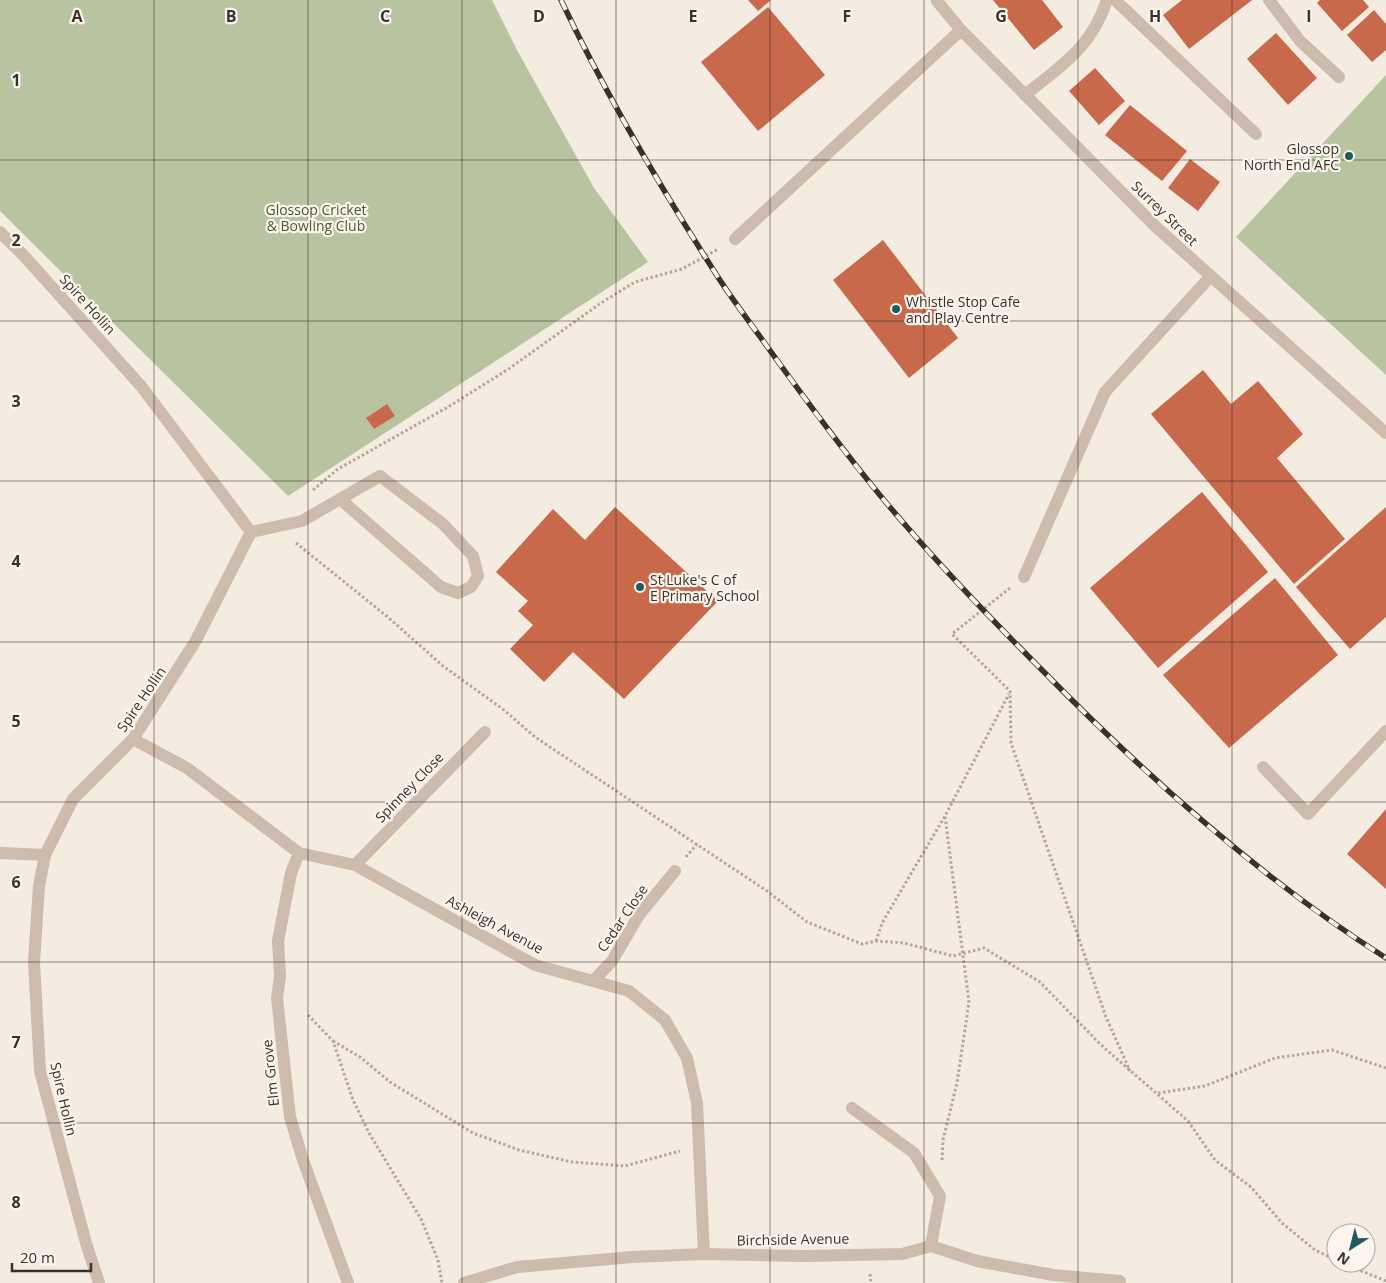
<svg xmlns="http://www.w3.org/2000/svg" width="1386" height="1283" font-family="'Open Sans',sans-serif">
  <rect width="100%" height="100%" fill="#f4ebe1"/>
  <g fill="#b8c4a0">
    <polygon points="0,0 492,0 518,52 594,188 648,262 288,496 0,211"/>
    <polygon points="1386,75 1386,375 1236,237"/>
  </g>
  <g fill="#c8694b">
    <polygon points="748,0 771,0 758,11"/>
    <polygon points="993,0 1042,0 1063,27 1034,50"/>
    <polygon points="1182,0 1252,0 1189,49 1163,15"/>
    <polygon points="1320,0 1363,0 1369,7 1342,31 1317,3"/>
    <polygon points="768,7 825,75 758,131 701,62"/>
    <polygon points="1374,10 1386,24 1386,50 1372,62 1347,35"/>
    <polygon points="1276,33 1317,78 1288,105 1247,59"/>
    <polygon points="1095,68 1125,101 1099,125 1069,91"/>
    <polygon points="1130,105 1187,151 1162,181 1105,135"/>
    <polygon points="1190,159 1220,182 1198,211 1168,188"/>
    <polygon points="883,240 958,338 909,378 833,280"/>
    <polygon points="1203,370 1231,404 1258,381 1303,434 1277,458 1345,539 1294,584 1151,414"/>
    <polygon points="387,404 395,416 374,429 366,418"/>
    <polygon points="1202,492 1268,572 1158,668 1090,588"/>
    <polygon points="615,507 718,601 624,699 573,652 544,682 510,649 533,625 518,611 528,601 496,572 553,509 585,540"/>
    <polygon points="1386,507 1386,617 1350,649 1296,587"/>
    <polygon points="1275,578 1338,655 1229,748 1163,675"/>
    <polygon points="1386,809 1386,889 1347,854"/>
  </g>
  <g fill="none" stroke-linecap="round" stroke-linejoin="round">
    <g stroke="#b9a596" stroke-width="3" stroke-dasharray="2.5 2.5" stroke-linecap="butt">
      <polyline points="313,490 338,469 448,407 507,370 601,303 635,282 682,269 718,249"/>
      <polyline points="296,543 389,618 443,666 504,710 535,737 767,891 807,922 862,944 876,941 904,943 953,956 984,948 1040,982 1101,1045 1188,1121 1215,1160 1251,1187 1282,1223 1315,1250 1336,1260"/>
      <polyline points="1010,588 952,634 1010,691 1011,743 1106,1017 1130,1071"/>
      <polyline points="686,857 697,844"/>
      <polyline points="876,941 882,923 945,816 1009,694"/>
      <polyline points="308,1015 333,1041 353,1100 369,1133 421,1219 438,1260 442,1283"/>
      <polyline points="333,1041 360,1057 390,1082 473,1133 519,1150 572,1162 625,1166 680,1151"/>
      <polyline points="1158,1093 1205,1086 1275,1058 1332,1050 1386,1068"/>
      <polyline points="942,1160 943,1140 957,1083 969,1002 945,816"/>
      <polyline points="1342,1263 1386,1281"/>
      <polyline points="870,1274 871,1283"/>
    </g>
    <g stroke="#cdbbac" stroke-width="12">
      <polyline points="1115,0 1256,134"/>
      <polyline points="1269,0 1300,41 1339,77"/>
      <polyline points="937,1 961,30 1155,226 1386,433"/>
      <path d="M1025 95C1062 65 1091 48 1107 0"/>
      <polyline points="0,232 25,257 141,386 251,532 195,642 133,739 73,799 45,855 39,886 34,962 40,1071 86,1243 99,1283"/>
      <polyline points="735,239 961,30"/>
      <polyline points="251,532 302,521 380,476 443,524 473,556 478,576 471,587 458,593 441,587 340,499"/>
      <polyline points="1024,577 1105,392 1210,277"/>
      <polyline points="133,739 187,768 299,853 355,865 535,965 629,991 665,1020 687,1058 697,1103 704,1254"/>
      <polyline points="1263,767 1308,814 1386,731"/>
      <polyline points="0,853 45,855"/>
      <polyline points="299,853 291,873 278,941 280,976 277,998 290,1117 303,1160 348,1283"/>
      <polyline points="355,865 485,732"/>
      <polyline points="593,981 612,961 639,915 675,871"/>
      <polyline points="852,1108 914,1153 940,1196 931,1246"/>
      <polyline points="464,1283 517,1267 633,1257 704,1254 805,1256 902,1254 931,1246 977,1261 1053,1275 1120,1281"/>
    </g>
    <defs>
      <path id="rail" d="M561 0C606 95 659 185 716 274 735 304 758 333 779 363 814 411 850 460 889 506 937 563 989 617 1042 670 1146 776 1260 878 1386 958"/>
    </defs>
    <use href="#rail" stroke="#3b302b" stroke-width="5.5"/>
    <use href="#rail" stroke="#fbf5ee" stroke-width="4" stroke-dasharray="11" stroke-linecap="butt"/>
  </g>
  <path fill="none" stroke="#3b302b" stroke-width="1" stroke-opacity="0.55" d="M154 0V1283M308 0V1283M462 0V1283M616 0V1283M770 0V1283M924 0V1283M1078 0V1283M1232 0V1283M0 160H1386M0 321H1386M0 481H1386M0 642H1386M0 802H1386M0 962H1386M0 1123H1386"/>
  <g fill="#1f5a5e" stroke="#fbf5ee" stroke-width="2">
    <circle cx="1349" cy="156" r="5"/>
    <circle cx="896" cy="309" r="5"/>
    <circle cx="640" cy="587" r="5"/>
  </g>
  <g text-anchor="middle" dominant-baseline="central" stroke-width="4.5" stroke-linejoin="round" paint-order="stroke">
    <g font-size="14" fill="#3b302b" stroke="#fbf5ee" text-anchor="start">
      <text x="1339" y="148" text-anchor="end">Glossop<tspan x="1339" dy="16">North End AFC</tspan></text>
      <text x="906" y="301">Whistle Stop Cafe<tspan x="906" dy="16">and Play Centre</tspan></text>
      <text x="650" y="579">St Luke's C of<tspan x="650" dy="16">E Primary School</tspan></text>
    </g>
    <g font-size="14" fill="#4a5a2e" stroke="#fbf5ee">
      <text x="316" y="209">Glossop Cricket<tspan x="316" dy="16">&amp; Bowling Club</tspan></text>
    </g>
    <g font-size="14" fill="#3b302b" stroke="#fbf5ee">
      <text transform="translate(1165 213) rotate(44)">Surrey Street</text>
      <text transform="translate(88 304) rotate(48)">Spire Hollin</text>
      <text transform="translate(141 699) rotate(-56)">Spire Hollin</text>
      <text transform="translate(409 787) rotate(-46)">Spinney Close</text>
      <text transform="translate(622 918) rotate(-56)">Cedar Close</text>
      <text transform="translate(495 924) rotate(28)">Ashleigh Avenue</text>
      <text transform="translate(270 1073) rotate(-96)">Elm Grove</text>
      <text transform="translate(64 1099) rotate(77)">Spire Hollin</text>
      <text transform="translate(793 1239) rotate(-1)">Birchside Avenue</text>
    </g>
  </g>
  <g font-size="16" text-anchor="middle" font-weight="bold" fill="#3b302b" stroke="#fbf5ee" stroke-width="4.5" stroke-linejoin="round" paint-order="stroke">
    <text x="77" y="22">A</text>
    <text x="231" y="22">B</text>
    <text x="385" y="22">C</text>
    <text x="539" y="22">D</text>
    <text x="693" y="22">E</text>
    <text x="847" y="22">F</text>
    <text x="1001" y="22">G</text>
    <text x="1155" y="22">H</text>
    <text x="1309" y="22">I</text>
    <text x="16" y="86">1</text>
    <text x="16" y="246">2</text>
    <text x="16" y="407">3</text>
    <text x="16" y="567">4</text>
    <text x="16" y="727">5</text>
    <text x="16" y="888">6</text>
    <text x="16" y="1048">7</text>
    <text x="16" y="1208">8</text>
  </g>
  <g transform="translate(1351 1248) rotate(216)"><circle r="24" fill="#fbf5ee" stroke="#aea6a0"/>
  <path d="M0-4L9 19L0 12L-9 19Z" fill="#1f5a5e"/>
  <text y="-8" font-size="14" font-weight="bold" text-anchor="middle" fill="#3b302b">N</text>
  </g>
  <path d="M12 1263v8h79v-8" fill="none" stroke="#3b302b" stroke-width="2.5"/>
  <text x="20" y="1263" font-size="15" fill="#3b302b" stroke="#fbf5ee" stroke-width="4" paint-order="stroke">20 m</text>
</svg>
